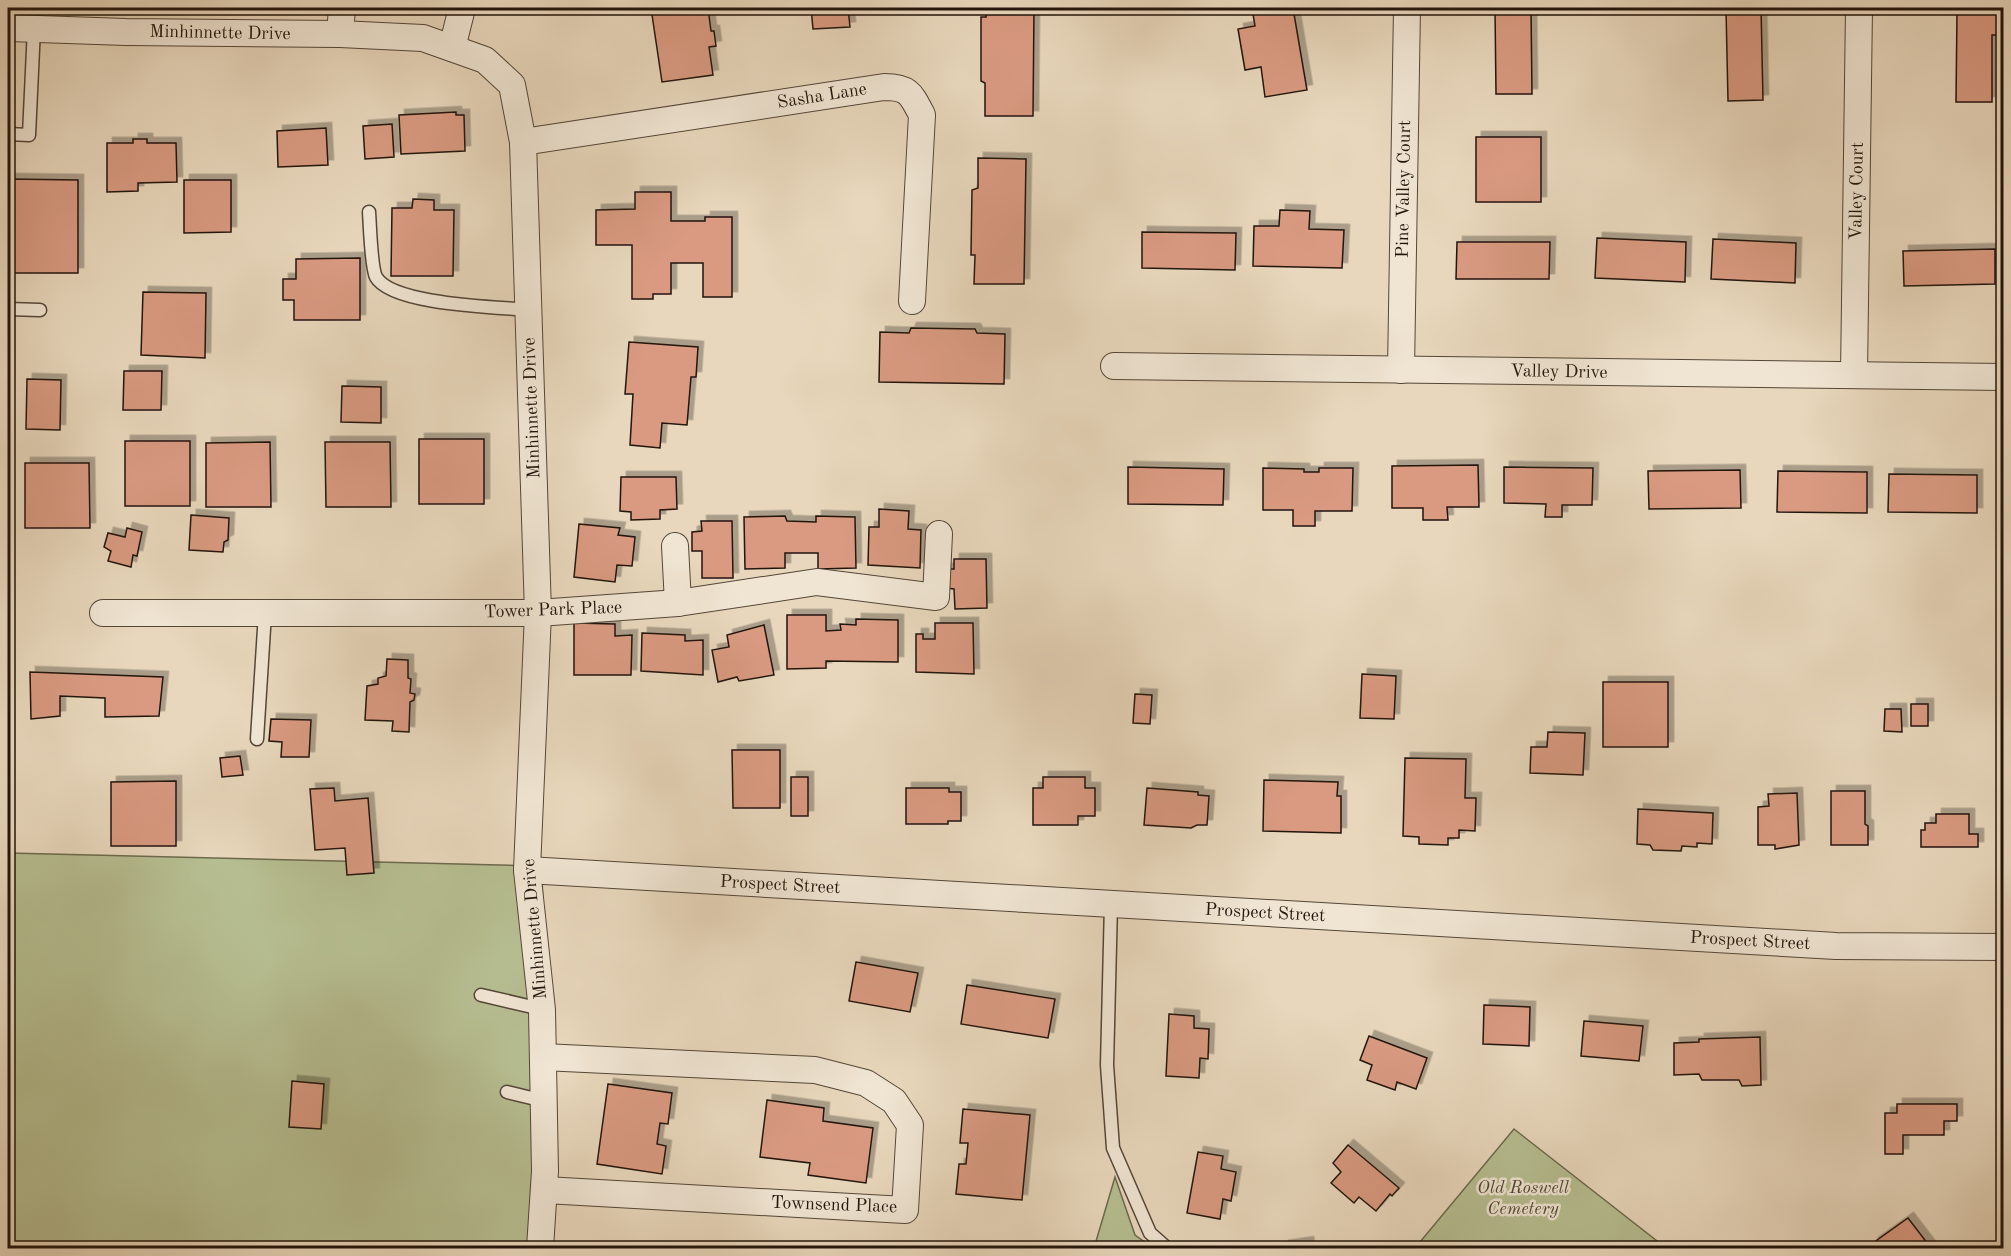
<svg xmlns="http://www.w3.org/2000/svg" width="2011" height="1256" font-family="'Old Standard TT',serif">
  <defs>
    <filter id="shadow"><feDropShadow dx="5.5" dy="-5.5" stdDeviation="0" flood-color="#0004"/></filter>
  </defs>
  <rect width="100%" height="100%" fill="#e8d7bc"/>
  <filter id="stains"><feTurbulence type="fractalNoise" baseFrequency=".00333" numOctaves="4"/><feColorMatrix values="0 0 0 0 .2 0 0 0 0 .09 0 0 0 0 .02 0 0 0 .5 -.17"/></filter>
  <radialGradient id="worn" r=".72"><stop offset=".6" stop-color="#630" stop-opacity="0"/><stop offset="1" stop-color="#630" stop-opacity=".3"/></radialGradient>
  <g fill="#b6be91" stroke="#6c6a4e" stroke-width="1.5">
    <polygon points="8,853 542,866 545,1037 531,1248 8,1248"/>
    <polygon points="1514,1129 1666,1248 1415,1248"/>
    <polygon points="1115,1177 1135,1235 1153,1248 1094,1248"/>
  </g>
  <g fill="#d99a81" stroke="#22150c" stroke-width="1.5" filter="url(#shadow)">
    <polygon points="651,8 708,8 711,31 714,31 716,46 709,47 713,75 662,82"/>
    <polygon points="811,8 848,8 850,27 813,29"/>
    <polygon points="986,8 1034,8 1033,116 985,116 985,83 981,81 981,17 986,17"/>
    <polygon points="1252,8 1293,8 1307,90 1265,97 1261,67 1245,70 1238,29 1255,26"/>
    <polygon points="1495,8 1531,8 1532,94 1496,94"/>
    <polygon points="1761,8 1763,100 1728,101 1726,9"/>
    <polygon points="1957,12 2004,13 2004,35 1992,35 1992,102 1956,102"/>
    <polygon points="456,112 456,115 464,115 465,151 401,154 399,115"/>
    <polygon points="392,124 394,157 365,159 363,126"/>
    <polygon points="326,128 328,165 278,167 277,131"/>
    <rect x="1476" y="137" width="65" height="65"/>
    <polygon points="133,139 147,139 147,143 176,143 177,182 138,183 138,191 107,192 107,143 133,143"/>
    <polygon points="978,158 1026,159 1024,284 974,284 975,255 971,255 972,190 978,188"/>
    <polygon points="8,179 78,180 78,273 8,273"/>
    <polygon points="184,180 231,180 231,232 184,233"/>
    <polygon points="635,192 671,192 671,221 705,221 705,217 732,217 732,297 703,297 703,263 671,263 671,294 653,294 653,299 632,299 632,245 596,245 596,210 635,209"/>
    <polygon points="413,199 434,200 434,210 454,210 453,276 391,276 392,208 412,208"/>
    <polygon points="1280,210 1310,211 1309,229 1344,230 1342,268 1253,266 1254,226 1279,226"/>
    <polygon points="1142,232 1236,233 1235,270 1142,268"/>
    <polygon points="1597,238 1686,242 1685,282 1595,278"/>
    <polygon points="1713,239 1796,243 1795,283 1711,279"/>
    <polygon points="1457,242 1550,242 1549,279 1456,279"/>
    <polygon points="1995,249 1995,284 1904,286 1903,251"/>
    <polygon points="360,258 360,320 294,320 294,300 283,300 283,279 296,279 296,259"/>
    <polygon points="143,292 206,293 205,358 141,355"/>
    <polygon points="911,328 975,329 977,333 1005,334 1004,384 879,382 880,332 909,333"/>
    <polygon points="629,342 698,347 696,377 691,377 687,425 662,423 660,448 630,445 633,394 625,394"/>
    <polygon points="124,371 162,371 161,410 123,410"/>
    <polygon points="27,379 61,380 60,430 26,429"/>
    <polygon points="342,386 381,387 381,423 341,422"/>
    <rect x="419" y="439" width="65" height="65"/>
    <rect x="125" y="441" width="65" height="65"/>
    <polygon points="270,442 271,507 206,507 206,443"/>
    <polygon points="325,442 390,442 391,507 326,507"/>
    <polygon points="25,463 89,463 90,528 25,528"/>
    <polygon points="1478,465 1479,507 1447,507 1448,520 1423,520 1423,508 1392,508 1392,466"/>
    <polygon points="1128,467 1224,469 1223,505 1128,504"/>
    <polygon points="1504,467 1593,468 1592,505 1562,505 1562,517 1545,517 1546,504 1504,503"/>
    <polygon points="1263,468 1304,469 1304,472 1319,472 1319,468 1353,468 1352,511 1315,511 1315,526 1293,526 1293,510 1263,510"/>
    <polygon points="1740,470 1741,508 1649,509 1648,471"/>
    <polygon points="1778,471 1867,472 1867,513 1777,512"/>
    <polygon points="1889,474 1977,475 1977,513 1888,512"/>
    <polygon points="621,477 676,477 677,509 660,510 660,519 631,520 631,512 620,511"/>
    <polygon points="879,509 909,511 908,529 921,530 920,568 868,565 869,527 879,527"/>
    <polygon points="191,515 229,518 228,540 224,542 223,552 189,550"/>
    <polygon points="785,516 787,521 816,522 816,516 855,517 856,568 818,569 818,553 785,553 785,568 745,569 744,517"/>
    <polygon points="701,521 732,521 733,578 702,578 702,551 692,551 692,532 702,531"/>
    <polygon points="579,524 620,528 618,535 635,537 632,566 617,565 615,582 574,577"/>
    <polygon points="127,528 142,532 137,556 133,555 131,567 108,561 111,551 104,547 108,533 125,537"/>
    <polygon points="954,559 986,559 987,608 955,609 954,589 946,588 945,569 954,569"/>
    <polygon points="787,615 826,615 826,631 841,630 840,624 856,625 856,619 898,620 898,662 826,661 826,668 787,669"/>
    <polygon points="574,623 615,624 615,636 632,635 631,675 574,675"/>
    <polygon points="935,623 973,623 974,674 916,672 916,634 923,634 923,639 935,639"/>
    <polygon points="764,625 774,675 739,681 737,677 718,682 712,650 729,647 727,635"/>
    <polygon points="642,633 685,635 685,641 703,640 703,675 641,671"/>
    <polygon points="387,659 408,660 408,678 411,679 410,693 415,694 414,700 410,702 409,732 392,731 393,721 365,720 367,686 378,684 378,678 386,676"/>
    <polygon points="30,672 163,677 159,716 105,717 105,698 60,696 60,716 31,719"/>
    <polygon points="1362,674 1396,676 1394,719 1360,718"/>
    <rect x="1603" y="682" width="65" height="65"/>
    <polygon points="1135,694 1152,695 1150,724 1133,723"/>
    <rect x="1911" y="704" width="17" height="22"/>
    <polygon points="1885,709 1901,709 1902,732 1884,731"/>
    <polygon points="271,719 311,720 309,757 281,757 282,742 269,741"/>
    <polygon points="1548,732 1585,733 1583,775 1530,773 1531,747 1547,747"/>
    <polygon points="732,750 780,750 780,808 733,808"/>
    <polygon points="240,756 243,775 222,777 220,758"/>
    <polygon points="1405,758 1466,759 1465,798 1476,798 1475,831 1459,830 1459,838 1448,838 1448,845 1419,844 1419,837 1403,836"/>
    <rect x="791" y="777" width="17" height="39"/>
    <polygon points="1043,777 1085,777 1085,788 1095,788 1095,816 1078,816 1078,825 1033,825 1033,788 1043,788"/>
    <polygon points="1264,780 1338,782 1337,796 1341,796 1341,833 1263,831"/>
    <polygon points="176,781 176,846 111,846 111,782"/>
    <polygon points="334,788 335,801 368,798 374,873 347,875 345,848 315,850 310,789"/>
    <polygon points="906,788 949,788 949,792 961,792 961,821 948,821 948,824 906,824"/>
    <polygon points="1147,788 1198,792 1198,795 1209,796 1207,825 1197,825 1191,828 1144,825"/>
    <polygon points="1831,791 1865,791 1865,824 1868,826 1868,845 1831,845"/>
    <polygon points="1797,793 1799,845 1775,849 1775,845 1758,845 1758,807 1769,806 1768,794"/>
    <polygon points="1638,809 1713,813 1712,844 1697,843 1697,847 1682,846 1681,851 1653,850 1650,845 1637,844"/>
    <polygon points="1936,814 1969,814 1969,834 1978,834 1978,847 1921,847 1921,830 1925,830 1925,823 1936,823"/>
    <polygon points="856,962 918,973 910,1012 849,1001"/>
    <polygon points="967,985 1055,999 1048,1038 961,1024"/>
    <polygon points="1484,1005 1530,1007 1529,1046 1483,1044"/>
    <polygon points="1169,1014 1194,1016 1194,1028 1209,1029 1208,1059 1200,1058 1199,1078 1166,1076"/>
    <polygon points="1584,1021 1643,1026 1639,1061 1581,1056"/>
    <polygon points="1369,1036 1427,1058 1416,1089 1397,1082 1395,1090 1367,1080 1372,1065 1360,1060"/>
    <polygon points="1760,1037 1761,1085 1742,1086 1739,1080 1702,1080 1699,1074 1674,1075 1674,1043 1699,1042 1699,1039"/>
    <polygon points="292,1081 324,1084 321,1129 289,1127"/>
    <polygon points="608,1084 672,1093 668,1124 660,1123 657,1144 666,1146 662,1174 597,1164"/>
    <polygon points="767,1100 824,1108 823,1121 873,1128 866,1183 808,1175 810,1163 760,1157"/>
    <polygon points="1897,1104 1957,1104 1957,1121 1944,1121 1944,1135 1903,1135 1903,1154 1885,1154 1885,1113 1897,1113"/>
    <polygon points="963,1109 1030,1115 1022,1200 956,1194 959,1164 966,1164 968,1143 960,1143"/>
    <polygon points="1348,1145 1399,1188 1392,1196 1390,1194 1376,1211 1359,1197 1354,1203 1331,1183 1341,1172 1333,1163"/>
    <polygon points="1198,1152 1223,1156 1221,1169 1236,1172 1231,1201 1223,1199 1220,1219 1187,1213"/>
    <polygon points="1908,1218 1931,1248 1877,1248 1873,1243"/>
    <polygon points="1308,1242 1309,1248 1283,1248 1283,1246"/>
  </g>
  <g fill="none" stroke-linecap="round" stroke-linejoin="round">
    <defs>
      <g id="service">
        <polyline points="8,134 29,135 34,28"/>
        <path d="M369 212C370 225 371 267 376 277 392 305 497 307 529 310"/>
        <polyline points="8,309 40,310"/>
        <polyline points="257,739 265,613"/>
        <polyline points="1111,904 1107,1065 1113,1148 1150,1233 1167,1248"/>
        <polyline points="481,995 541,1009"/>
        <polyline points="507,1092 544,1101"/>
      </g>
      <g id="minor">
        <polyline points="8,28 126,32 340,34 423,38 485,60 512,85 523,142 538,613 527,870 542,1010 545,1171 540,1248"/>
        <polyline points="340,34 342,8"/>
        <polyline points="452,48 462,8"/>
        <path d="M523 142 884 87C909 87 911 94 922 115L912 301"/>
        <polyline points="1114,366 2004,377"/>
        <polyline points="1401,370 1407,8"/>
        <polyline points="1854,375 1859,8"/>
        <polyline points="675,546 678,603"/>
        <polyline points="103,613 538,613 678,603 817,582 936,597 939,534"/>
        <polyline points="527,870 1836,946 2004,947"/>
        <polyline points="543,1057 815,1070 866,1083 894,1101 910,1125 905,1210 545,1190"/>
      </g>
    </defs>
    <use href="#service" stroke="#544638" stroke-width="15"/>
    <use href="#minor" stroke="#544638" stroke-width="28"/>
    <use href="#service" stroke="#f0e5d3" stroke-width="12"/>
    <use href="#minor" stroke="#f0e5d3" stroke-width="26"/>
  </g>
  <g text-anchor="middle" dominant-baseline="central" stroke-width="5" stroke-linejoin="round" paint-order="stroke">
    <g font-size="18" fill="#22150c" stroke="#f0e5d3">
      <text transform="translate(220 33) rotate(1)">Minhinnette Drive</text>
      <text transform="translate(822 96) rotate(-9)">Sasha Lane</text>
      <text transform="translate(1404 189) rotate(-89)">Pine Valley Court</text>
      <text transform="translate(1857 191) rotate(-89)">Valley Court</text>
      <text transform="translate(1559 372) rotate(1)">Valley Drive</text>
      <text transform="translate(532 408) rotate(-92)">Minhinnette Drive</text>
      <text transform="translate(553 610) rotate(-2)">Tower Park Place</text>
      <text transform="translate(780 885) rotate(3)">Prospect Street</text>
      <text transform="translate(1265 913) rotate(3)">Prospect Street</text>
      <text transform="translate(535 929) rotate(-95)">Minhinnette Drive</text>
      <text transform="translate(1750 941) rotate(3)">Prospect Street</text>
      <text transform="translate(834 1205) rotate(2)">Townsend Place</text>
    </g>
    <g font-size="18" font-style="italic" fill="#4e4834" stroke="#f0e5d3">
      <text x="1523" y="1188">Old Roswell<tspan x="1523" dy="21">Cemetery</tspan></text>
    </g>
  </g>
  <rect width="2011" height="1256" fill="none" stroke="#e8d7bc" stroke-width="30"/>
  <rect x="9" y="9" width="1993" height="1238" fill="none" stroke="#22150c" stroke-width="3"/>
  <rect x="15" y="15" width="1981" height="1226" fill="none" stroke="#22150c" stroke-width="1.5"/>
  <rect width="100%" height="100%" filter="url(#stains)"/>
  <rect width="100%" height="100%" fill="url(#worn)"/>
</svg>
